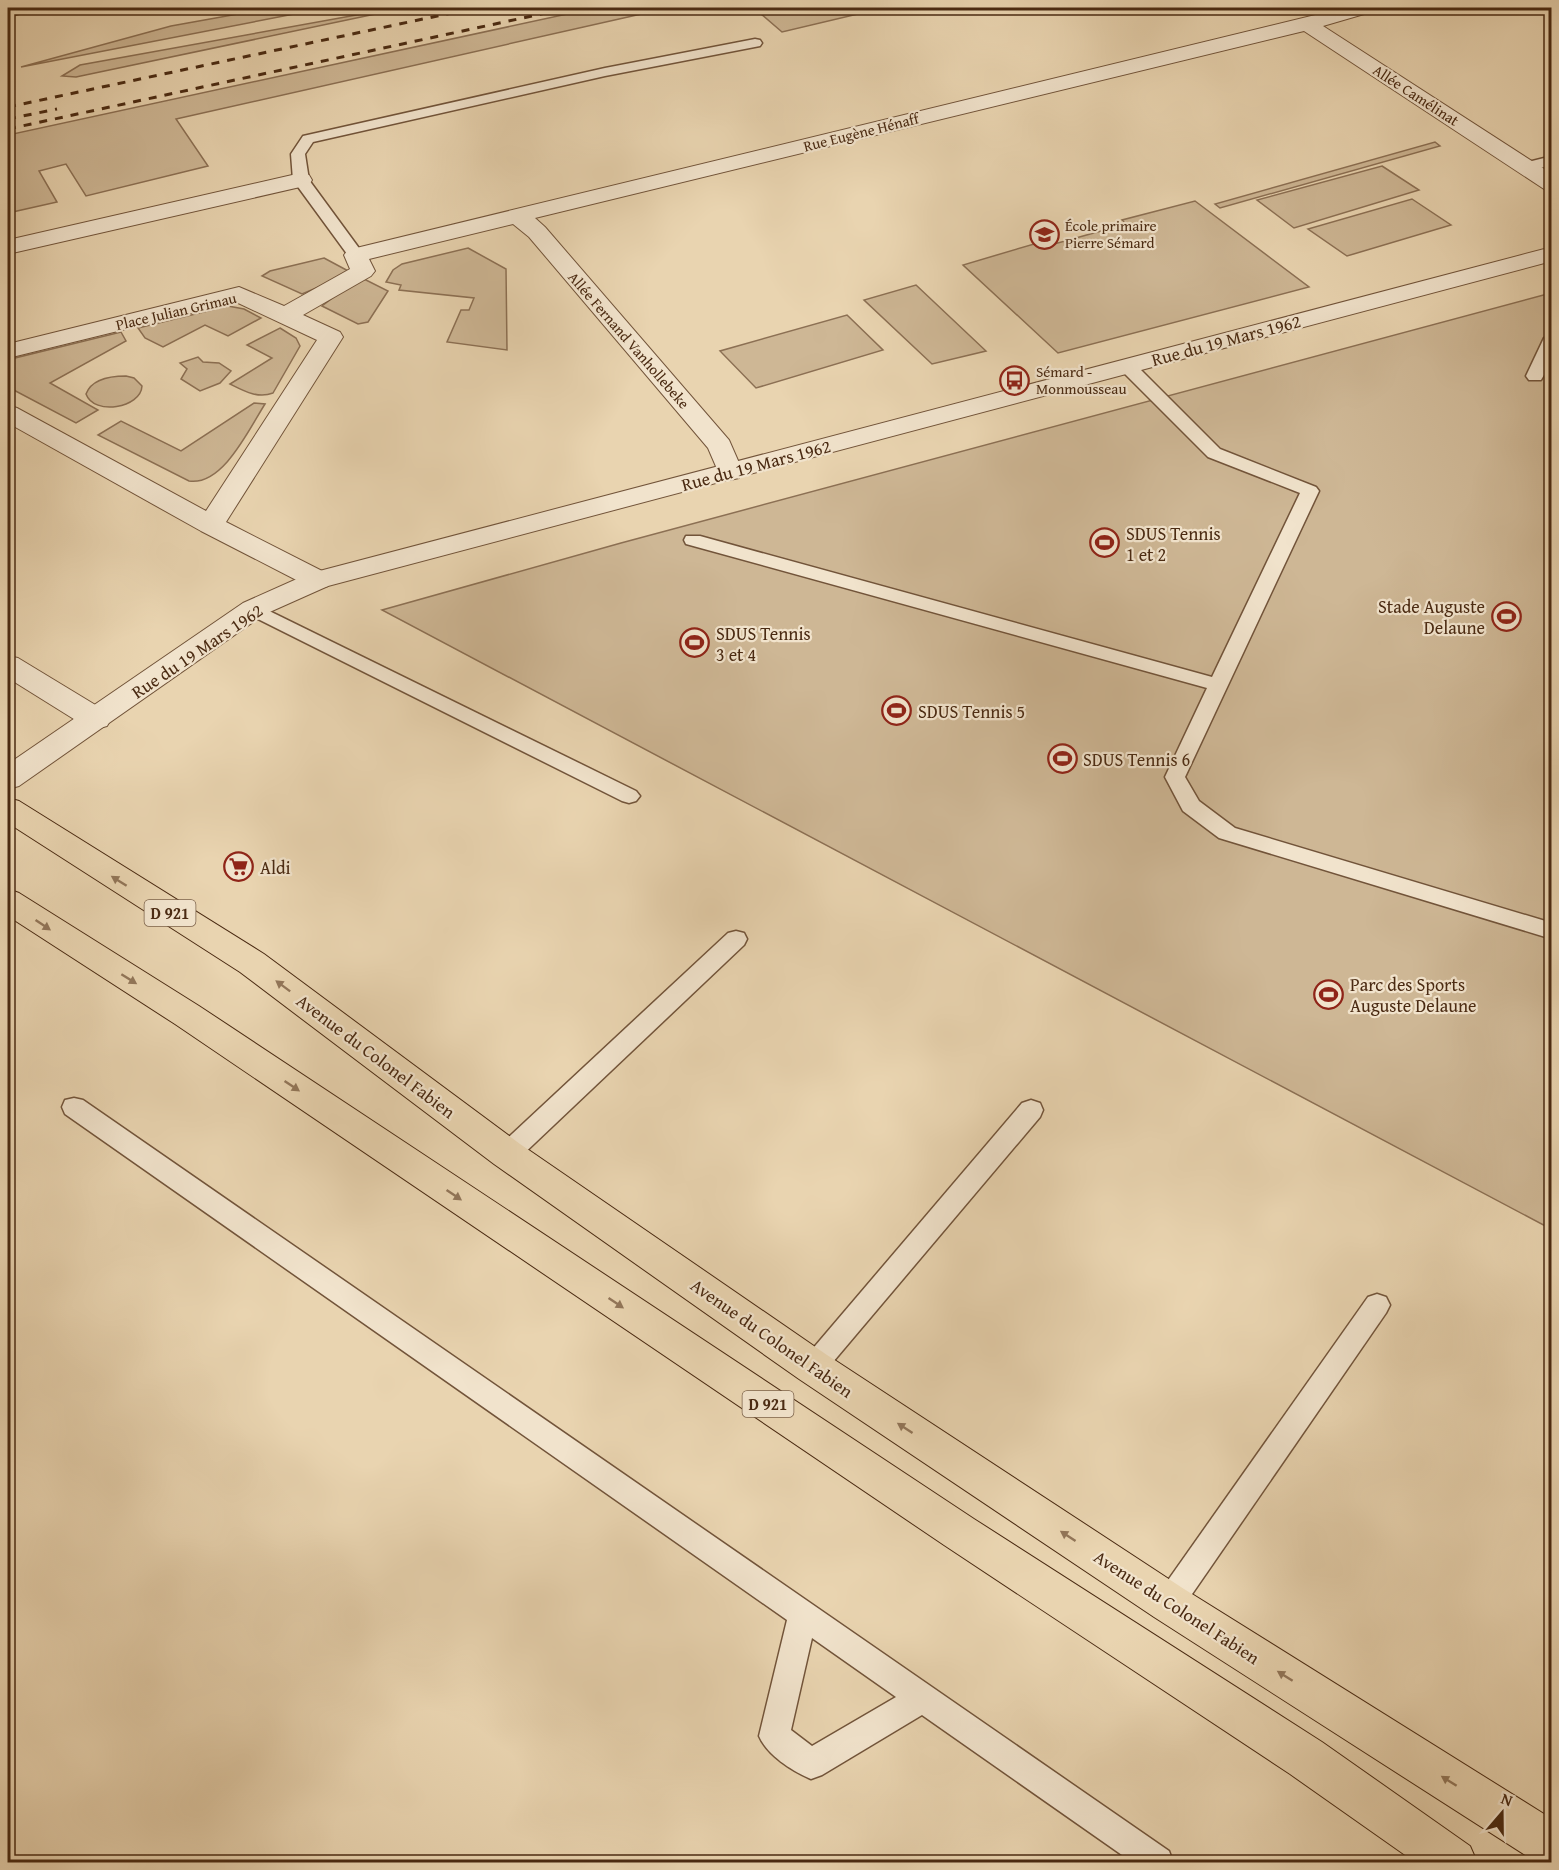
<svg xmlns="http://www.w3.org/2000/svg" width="1559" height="1870" font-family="'Gentium Book Plus',serif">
  <rect width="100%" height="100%" fill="#e9d4b0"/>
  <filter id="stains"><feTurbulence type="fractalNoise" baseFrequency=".00333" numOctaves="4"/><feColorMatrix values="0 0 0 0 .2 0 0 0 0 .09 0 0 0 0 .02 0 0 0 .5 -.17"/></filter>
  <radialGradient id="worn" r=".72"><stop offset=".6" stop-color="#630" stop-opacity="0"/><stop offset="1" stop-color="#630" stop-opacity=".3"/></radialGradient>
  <g fill="#ceb795" stroke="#8c7054" stroke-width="1.5">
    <polygon points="271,8 325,8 21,67 171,26"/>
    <polygon points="395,8 404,8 76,77 62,76 80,65"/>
    <polygon points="595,8 668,8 176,119 208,166 86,196 66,164 39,171 57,202 8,213 8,135"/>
    <polygon points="754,8 877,8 879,9 782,32"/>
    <polygon points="1435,142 1440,146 1220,208 1215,204"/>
    <polygon points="1382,166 1419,190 1294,228 1257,200"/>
    <polygon points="1412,199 1451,225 1347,256 1308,229"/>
    <polygon points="1195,201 1309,287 1058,353 963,265 1034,244 1040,248 1126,224 1122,220"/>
    <polygon points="468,248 506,269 507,350 447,342 461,310 469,310 474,298 399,290 401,285 386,282 393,270 402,264"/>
    <polygon points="324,258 352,273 302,294 262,276 270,271"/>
    <polygon points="360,277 388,291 368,322 358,324 322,306"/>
    <polygon points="916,285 986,351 932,364 864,300"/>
    <polygon points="1551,293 1551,1229 382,610 621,543"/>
    <polygon points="228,306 244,309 261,318 228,336 205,325 163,347 145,338 138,328"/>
    <polygon points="847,315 883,350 756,388 720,351"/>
    <path d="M280 328 296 338 300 346 273 393C258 399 244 391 230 384L272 358 247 345Z"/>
    <polygon points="121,332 126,341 50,383 98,410 76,423 8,387 8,363 11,359"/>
    <polygon points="198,357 203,362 219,363 231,371 220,383 200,391 181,379 187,369 180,363"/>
    <path d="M126 376 134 378 142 386C141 408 94 416 86 394 92 378 111 376 126 376Z"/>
    <path d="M254 403 265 404C249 429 223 486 189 481L98 435 121 421 181 451Z"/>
  </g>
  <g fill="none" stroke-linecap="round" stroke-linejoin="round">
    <defs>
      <g id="service">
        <polygon points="755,39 760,40 762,43 760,46 605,76 313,142 305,154 309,180 364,255 362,258 350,258 293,180 291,154 303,136 605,68"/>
        <polygon points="1552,156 1552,165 1525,172 1517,167 1520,164"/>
        <path d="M1552 333C1552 351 1551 364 1541 380H1529L1526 376 1544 338Z"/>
        <polygon points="1127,361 1133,362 1220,449 1316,487 1319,491 1185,777 1199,801 1235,828 1552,923 1552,939 1219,838 1183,811 1165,777 1207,688 686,544 684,540 686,536 700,536 1212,677 1300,493 1208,457 1121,370 1118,366 1121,362"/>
        <polygon points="253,603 636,791 640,796 636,801 629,803 622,801 246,613 243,609 246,605"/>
        <polygon points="736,931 744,933 747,939 744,945 516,1161 507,1164 498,1161 495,1154 498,1147 728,933"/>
        <path d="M74 1098 83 1100 1169 1851 1173 1862H1132L922 1715 822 1775 811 1779C792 1771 767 1755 759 1736L787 1620 65 1114 62 1107 65 1100ZM812 1638 896 1697 812 1746 791 1730Z"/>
        <polygon points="1031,1100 1040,1103 1043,1110 1040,1117 822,1375 813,1379 804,1375 800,1367 804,1359 1022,1103"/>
        <polygon points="1377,1294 1386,1297 1390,1305 1386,1313 1179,1613 1169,1617 1159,1613 1155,1603 1159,1593 1368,1297"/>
      </g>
      <g id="minor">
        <polygon points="8,8 30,8 27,12 8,17"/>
        <polygon points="1344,8 1374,8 1371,12 1323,26 1552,174 1552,191 1544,189 1304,31 535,218 545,227 729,440 743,472 739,478 730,480 721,478 708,448 529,237 513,224 369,259 375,271 371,276 303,315 340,332 343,337 226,522 328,574 332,580 328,586 318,589 308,586 201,531 8,423 8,405 17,408 206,511 317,340 236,302 8,358 8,344 239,287 284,306 350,269 344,255 348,250"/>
        <polygon points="301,173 309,175 312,180 309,185 8,254 8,240"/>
        <polygon points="8,656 18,658 107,712 111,719 107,726 96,729 85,726 8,678"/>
      </g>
      <polygon id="tertiary" points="1552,247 1552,261 328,586 263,615 19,786 8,789 8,764 243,603 308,574"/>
      <g id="primary">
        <polygon points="8,798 19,801 264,954 520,1144 827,1355 1184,1589 1552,1819 1552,1862 1536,1862 1154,1617 799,1379 494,1164 240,972 8,823"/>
        <polygon points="8,889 19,893 199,1006 974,1519 1322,1742 1470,1846 1477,1862 1415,1862 1290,1774 944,1545 175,1024 8,916"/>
      </g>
    </defs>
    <use href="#service" stroke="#72543a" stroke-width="3"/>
    <use href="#minor" stroke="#72543a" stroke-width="2"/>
    <use href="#tertiary" stroke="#72543a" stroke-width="2"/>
    <use href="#primary" stroke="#4a2a12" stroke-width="2"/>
    <use href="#service" fill="#f1e3cc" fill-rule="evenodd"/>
    <use href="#minor" fill="#f1e3cc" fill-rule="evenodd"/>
    <use href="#tertiary" fill="#f1e3cc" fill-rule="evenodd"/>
    <use href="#primary" fill="#e9d4b0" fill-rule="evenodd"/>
    <g stroke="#4a2a12" stroke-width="3" stroke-dasharray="8 8" stroke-linecap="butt">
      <polyline points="8,107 475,8"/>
      <polyline points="8,119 57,109"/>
      <polyline points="8,129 569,8"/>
    </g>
  </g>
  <defs><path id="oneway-solid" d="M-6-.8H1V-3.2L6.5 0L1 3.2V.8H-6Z" transform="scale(1.5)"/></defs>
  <g fill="#927659">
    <use href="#oneway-solid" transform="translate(119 881) rotate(-148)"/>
    <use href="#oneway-solid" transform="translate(43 925) rotate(34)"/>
    <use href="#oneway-solid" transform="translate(129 979) rotate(32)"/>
    <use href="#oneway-solid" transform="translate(283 986) rotate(-143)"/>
    <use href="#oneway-solid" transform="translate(292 1086) rotate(34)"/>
    <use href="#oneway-solid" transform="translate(454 1195) rotate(34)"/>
    <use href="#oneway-solid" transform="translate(616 1303) rotate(34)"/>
    <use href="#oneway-solid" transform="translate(905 1428) rotate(-147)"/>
    <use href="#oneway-solid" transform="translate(1068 1536) rotate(-147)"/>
    <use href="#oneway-solid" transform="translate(1285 1676) rotate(-148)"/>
    <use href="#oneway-solid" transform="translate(1449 1781) rotate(-148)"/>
  </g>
  <defs>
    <symbol id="school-ring" viewBox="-11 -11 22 22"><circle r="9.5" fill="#f1e3cc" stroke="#8f2418" stroke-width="1.5"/><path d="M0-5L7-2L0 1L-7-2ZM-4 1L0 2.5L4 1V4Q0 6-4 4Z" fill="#8f2418"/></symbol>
    <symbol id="bus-ring" viewBox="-11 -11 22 22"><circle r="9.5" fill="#f1e3cc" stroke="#8f2418" stroke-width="1.5"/><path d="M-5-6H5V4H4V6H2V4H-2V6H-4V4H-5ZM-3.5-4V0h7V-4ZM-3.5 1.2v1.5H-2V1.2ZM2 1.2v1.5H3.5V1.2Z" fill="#8f2418"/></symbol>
    <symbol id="stadium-ring" viewBox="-11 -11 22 22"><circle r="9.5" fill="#f1e3cc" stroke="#8f2418" stroke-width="1.5"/><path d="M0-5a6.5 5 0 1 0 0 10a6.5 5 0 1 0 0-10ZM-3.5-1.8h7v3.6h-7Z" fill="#8f2418"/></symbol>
    <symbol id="supermarket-ring" viewBox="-11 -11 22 22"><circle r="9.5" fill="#f1e3cc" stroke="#8f2418" stroke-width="1.5"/><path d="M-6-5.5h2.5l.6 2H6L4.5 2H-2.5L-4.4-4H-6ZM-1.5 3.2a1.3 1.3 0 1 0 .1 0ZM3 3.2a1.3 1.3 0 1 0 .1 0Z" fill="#8f2418"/></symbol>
  </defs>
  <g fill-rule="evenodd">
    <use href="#school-ring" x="1028" y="218" width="33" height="33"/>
    <use href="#bus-ring" x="998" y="364" width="33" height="33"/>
    <use href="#stadium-ring" x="1088" y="526" width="33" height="33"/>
    <use href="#stadium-ring" x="1490" y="600" width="33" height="33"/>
    <use href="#stadium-ring" x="678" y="626" width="33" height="33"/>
    <use href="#stadium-ring" x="880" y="694" width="33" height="33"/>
    <use href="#stadium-ring" x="1046" y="742" width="33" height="33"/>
    <use href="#supermarket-ring" x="222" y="850" width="33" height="33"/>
    <use href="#stadium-ring" x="1312" y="978" width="33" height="33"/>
  </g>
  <g text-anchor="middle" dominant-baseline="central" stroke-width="4.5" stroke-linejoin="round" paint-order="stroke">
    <g font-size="15" fill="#4a2a12" stroke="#f1e3cc">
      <text transform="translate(1416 95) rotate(33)">Allée Camélinat</text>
      <text transform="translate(861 132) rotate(-14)">Rue Eugène Hénaff</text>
      <text transform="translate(176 311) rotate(-13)">Place Julian Grimau</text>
      <text transform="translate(629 340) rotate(49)">Allée Fernand Vanhollebeke</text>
    </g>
    <g font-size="15" fill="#4a2a12" stroke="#f1e3cc" text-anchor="start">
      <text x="1065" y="225">École primaire<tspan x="1065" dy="17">Pierre Sémard</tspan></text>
      <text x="1036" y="371">Sémard -<tspan x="1036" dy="17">Monmousseau</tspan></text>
    </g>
    <g fill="#f1e3cc" stroke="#7c624a" stroke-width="1.5">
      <rect x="144.5" y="900" width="51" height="26" rx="4.5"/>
      <rect x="742.5" y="1391" width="51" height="26" rx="4.5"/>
    </g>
    <g font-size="16" font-weight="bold" fill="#4a2a12">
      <text x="170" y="913">D 921</text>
      <text x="768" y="1404">D 921</text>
    </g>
    <g font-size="18" fill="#4a2a12" stroke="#f1e3cc">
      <text transform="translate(1226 340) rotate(-15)">Rue du 19 Mars 1962</text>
      <text transform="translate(756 465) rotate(-15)">Rue du 19 Mars 1962</text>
      <text transform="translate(197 651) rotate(-34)">Rue du 19 Mars 1962</text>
      <text transform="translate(376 1056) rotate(37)">Avenue du Colonel Fabien</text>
      <text transform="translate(772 1338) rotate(35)">Avenue du Colonel Fabien</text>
      <text transform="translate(1177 1607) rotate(33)">Avenue du Colonel Fabien</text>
    </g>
    <g font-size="18" fill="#4a2a12" stroke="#f1e3cc" text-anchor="start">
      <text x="1126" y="533">SDUS Tennis<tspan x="1126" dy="21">1 et 2</tspan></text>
      <text x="1485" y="606" text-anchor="end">Stade Auguste<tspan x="1485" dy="21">Delaune</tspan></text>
      <text x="716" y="633">SDUS Tennis<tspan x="716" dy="21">3 et 4</tspan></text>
      <text x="918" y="711">SDUS Tennis 5</text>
      <text x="1083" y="759">SDUS Tennis 6</text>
      <text x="260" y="867">Aldi</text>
      <text x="1350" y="984">Parc des Sports<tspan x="1350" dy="21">Auguste Delaune</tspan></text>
    </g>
  </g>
  <rect width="1559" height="1870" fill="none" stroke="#e9d4b0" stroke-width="30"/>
  <rect x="9" y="9" width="1541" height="1852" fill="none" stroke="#4a2a12" stroke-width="3"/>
  <rect x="15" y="15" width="1529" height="1840" fill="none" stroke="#4a2a12" stroke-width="1.5"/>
  <g transform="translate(1502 1813) rotate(20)" stroke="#f1e3cc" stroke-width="4.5" paint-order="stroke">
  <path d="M0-4.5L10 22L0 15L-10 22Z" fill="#4a2a12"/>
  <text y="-9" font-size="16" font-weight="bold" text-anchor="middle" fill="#4a2a12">N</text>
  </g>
  <rect width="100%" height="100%" filter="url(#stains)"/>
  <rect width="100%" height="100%" fill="url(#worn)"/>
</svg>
